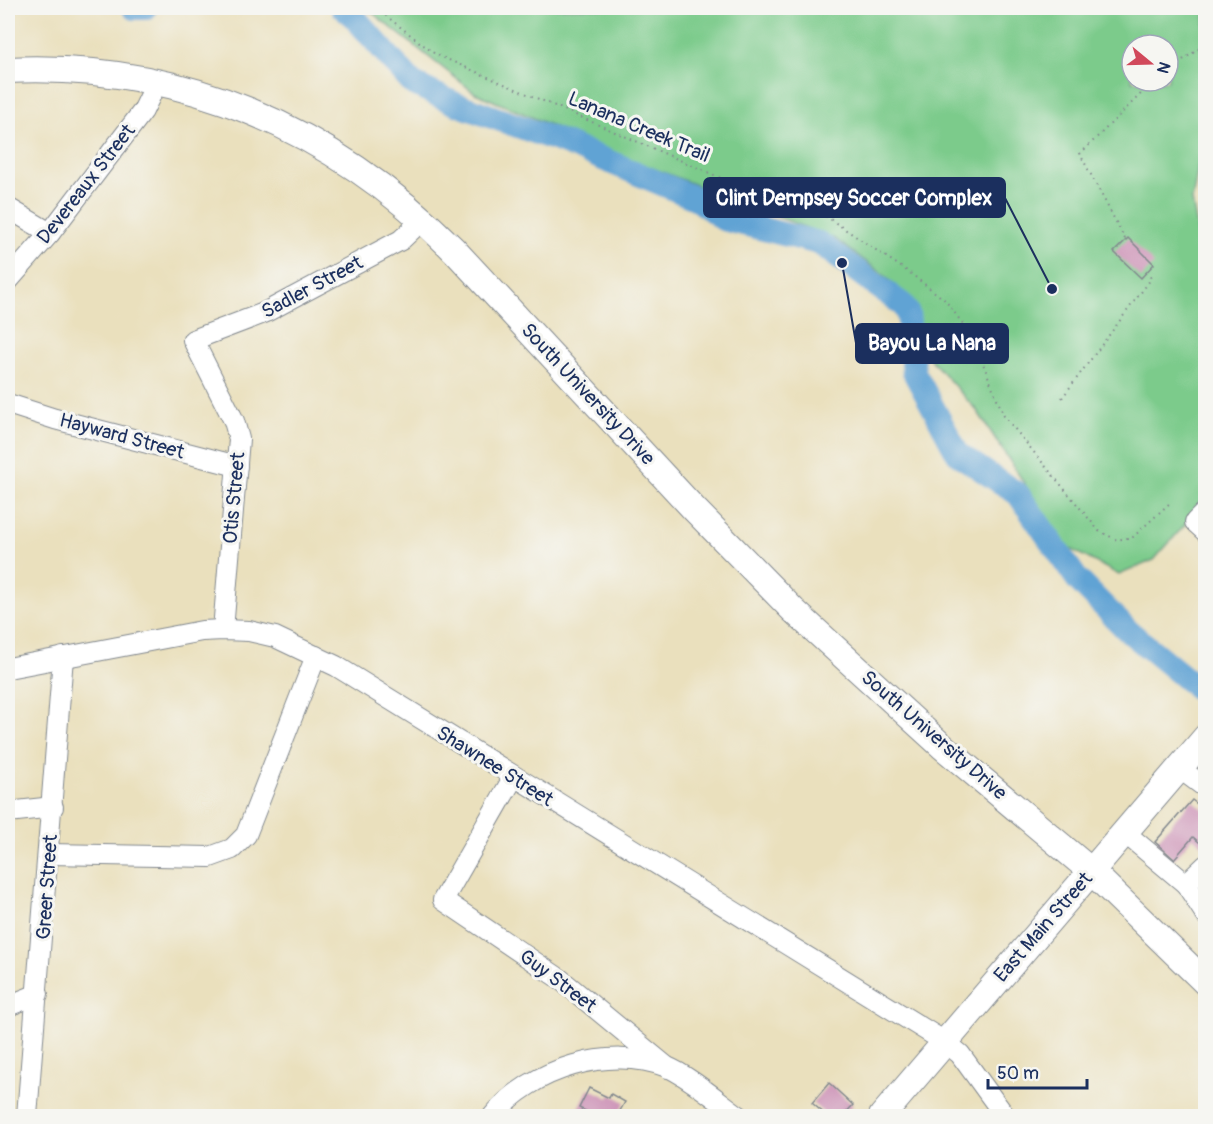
<svg xmlns="http://www.w3.org/2000/svg" width="1213" height="1124" font-family="Pangolin,sans-serif">
  <rect width="100%" height="100%" fill="#f6f6f2"/>
  <filter id="ink" filterUnits="userSpaceOnUse"><feTurbulence type="fractalNoise" baseFrequency=".0167" numOctaves="2"/><feDisplacementMap in="SourceGraphic" scale="12" xChannelSelector="R" yChannelSelector="G"/><feConvolveMatrix kernelMatrix="1 2 1 2 8 2 1 2 1" color-interpolation-filters="sRGB"/></filter>
  <filter id="wash" filterUnits="userSpaceOnUse"><feTurbulence type="fractalNoise" baseFrequency=".008" numOctaves="4" result="noise"/><feDisplacementMap in="SourceGraphic" scale="24" xChannelSelector="R" yChannelSelector="G"/><feGaussianBlur stdDeviation="1.35" result="paint"/><feColorMatrix in="noise" values="0 0 0 0 0 0 0 0 0 0 0 0 0 0 0 0 0 1.4 0 .05"/><feComposite in="paint" operator="in"/></filter>
  <g filter="url(#wash)">
    <rect width="100%" height="100%" fill="#eae0bd"/>
    <path fill="#7bcb8b" stroke="#4b7d74" stroke-width="1.5" fill-rule="evenodd" d="M366 8H1205V130L1192 200 1206 275 1205 502 1154 560 1119 575 1065 546 978 412 924 352 914 303 884 275 835 239 637 162 475 93ZM1132 45H1168V81H1132Z"/>
    <g fill="none" stroke-linecap="round" stroke-linejoin="round">
      <g stroke="#60a3d4" stroke-width="24">
        <polyline points="134,8 145,8"/>
        <polyline points="343,8 354,17 412,83 456,104 565,143 697,199 723,219 819,243 903,305 908,313 914,372 958,454 1018,494 1077,579 1126,629 1206,695"/>
      </g>
    </g>
    <g id="blocks">
      <g fill="#cc91b6">
        <polygon points="1128,238 1154,264 1141,278 1114,252"/>
        <polygon points="1192,800 1206,811 1206,848 1193,837 1174,859 1155,842"/>
        <polygon points="829,1083 853,1105 843,1116 827,1116 812,1103"/>
        <polygon points="589,1088 609,1098 611,1094 625,1102 617,1116 596,1116 579,1108"/>
      </g>
    </g>
  </g>
  <g filter="url(#ink)">
    <use href="#blocks" fill-opacity="0" stroke="#82888e" stroke-width="1.5"/>
    <g fill="none" stroke-linecap="round" stroke-linejoin="round">
      <defs>
        <g id="minor">
          <polyline points="8,208 50,233"/>
          <polyline points="8,281 50,233 143,111 157,82"/>
          <polyline points="8,404 55,419 237,466"/>
          <polyline points="1206,511 1195,522 1206,532"/>
          <polyline points="223,630 239,439 234,421 193,340 264,313 401,240 423,219"/>
          <polyline points="8,668 202,631 223,630 249,631 275,637 336,666 945,1042 960,1054 1005,1116"/>
          <polyline points="1179,768 1206,788"/>
          <polyline points="513,778 443,900 560,979 668,1068"/>
          <polyline points="8,812 53,807"/>
          <polyline points="1124,832 1186,884"/>
          <polyline points="49,854 210,857 232,849 246,835 316,656"/>
          <polyline points="1206,865 1186,884 1206,915"/>
          <polyline points="8,1006 38,994"/>
          <polyline points="27,1116 63,657"/>
          <path d="M493 1116C532 1068 609 1045 667 1067 686 1074 722 1104 739 1116"/>
        </g>
        <g id="major">
          <path d="M8 70C181 62 332 128 454 250L695 510 793 610 942 746 1091 871 1206 983"/>
          <polyline points="882,1116 1206,737"/>
        </g>
      </defs>
      <use href="#minor" stroke="#82888e" stroke-width="22"/>
      <use href="#major" stroke="#82888e" stroke-width="28"/>
      <g stroke="#82888e" stroke-width="2" stroke-dasharray="1.5 4.5" stroke-linecap="butt">
        <polyline points="376,8 435,54 721,178 821,213 910,273 945,300 972,336 1004,416 1099,531 1117,540 1133,537 1172,501"/>
        <polyline points="1168,70 1206,44"/>
        <polyline points="1125,239 1080,154 1154,81"/>
        <polyline points="1062,398 1151,279 1149,272"/>
      </g>
      <use href="#minor" stroke="#fff" stroke-width="20"/>
      <use href="#major" stroke="#fff" stroke-width="26"/>
    </g>
  </g>
  <g text-anchor="middle" dominant-baseline="central" stroke-width="6" stroke-linejoin="round" paint-order="stroke">
    <g font-size="20" fill="#1b2f5e" stroke="#f6f6f2">
      <text transform="translate(639 127) rotate(23)">Lanana Creek Trail</text>
      <text transform="translate(86 184) rotate(-52)">Devereaux Street</text>
      <text transform="translate(312 287) rotate(-28)">Sadler Street</text>
      <text transform="translate(588 394) rotate(47)">South University Drive</text>
      <text transform="translate(122 436) rotate(15)">Hayward Street</text>
      <text transform="translate(234 498) rotate(-85)">Otis Street</text>
      <text transform="translate(934 735) rotate(41)">South University Drive</text>
      <text transform="translate(495 766) rotate(32)">Shawnee Street</text>
      <text transform="translate(47 887) rotate(-86)">Greer Street</text>
      <text transform="translate(1043 927) rotate(-49)">East Main Street</text>
      <text transform="translate(558 981) rotate(37)">Guy Street</text>
    </g>
  </g>
  <path fill="none" stroke="#1b2f5e" stroke-width="2" d="M1052 289L1005 198M842 263L856 343"/>
  <g fill="#1b2f5e" stroke="#f6f6f2" stroke-width="2">
    <circle cx="1052" cy="289" r="6"/>
    <circle cx="842" cy="263" r="6"/>
  </g>
  <g fill="#1b2f5e" stroke="#1b2f5e" stroke-width="2">
    <rect x="704" y="178" width="301" height="39" rx="6"/>
    <rect x="856" y="324" width="152" height="39" rx="6"/>
  </g>
  <g font-size="21" text-anchor="middle" font-weight="bold" fill="#fff">
    <text x="854" y="205">Clint Dempsey Soccer Complex</text>
    <text x="932" y="350">Bayou La Nana</text>
  </g>
  <rect width="1213" height="1124" fill="none" stroke="#f6f6f2" stroke-width="30"/>
  <g transform="translate(1150 63) rotate(109)"><circle r="28" fill="#f6f6f2" stroke="#9ea6b7" stroke-width="1.5"/>
  <path d="M0-4.5L10 22L0 15L-10 22Z" fill="#d1495b"/>
  <text y="-9" font-size="16" font-weight="bold" text-anchor="middle" fill="#1b2f5e">N</text>
  </g>
  <path d="M988 1079v9h99v-9" fill="none" stroke="#1b2f5e" stroke-width="3"/>
  <text x="997" y="1079" font-size="18" fill="#1b2f5e" stroke="#f6f6f2" stroke-width="4.5" paint-order="stroke">50 m</text>
</svg>
